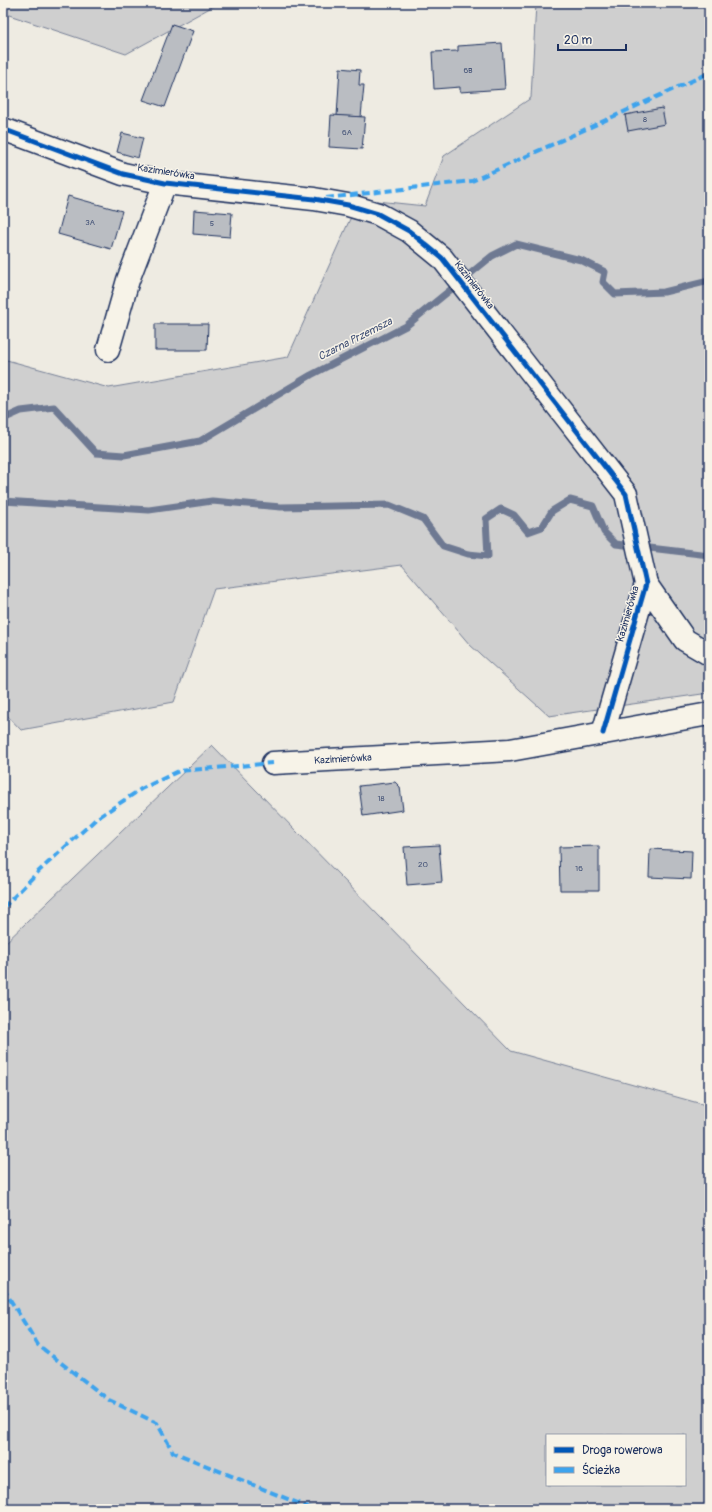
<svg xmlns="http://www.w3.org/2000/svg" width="712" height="1512" font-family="Pangolin,sans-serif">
  <rect width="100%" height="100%" fill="#eeebe2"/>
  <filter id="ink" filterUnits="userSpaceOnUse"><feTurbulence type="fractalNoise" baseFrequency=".025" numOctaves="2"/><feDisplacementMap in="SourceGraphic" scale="8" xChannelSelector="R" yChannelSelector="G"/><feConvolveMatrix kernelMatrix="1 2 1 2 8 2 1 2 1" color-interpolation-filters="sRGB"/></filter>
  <g filter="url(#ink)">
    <g fill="#cfcfcf" stroke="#757f96" fill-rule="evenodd">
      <polygon points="3,3 219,3 126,54 3,13"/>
      <polygon points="536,3 709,3 709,693 549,716 470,645 402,565 214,589 174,702 21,730 3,711 3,359 109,388 288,357 350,219 377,201 425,206 444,156 531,98"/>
      <path d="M212 745 511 1051 709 1106V1509H3V945ZM547 1435H685V1485H547Z"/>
    </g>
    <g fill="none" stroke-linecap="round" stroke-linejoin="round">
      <g stroke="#6e7992" stroke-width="7">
        <polyline points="3,419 21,411 54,407 96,453 124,455 200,441 311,375 406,326 492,256 516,244 581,260 605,272 603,282 615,294 664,292 709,281"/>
        <polyline points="3,501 149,510 212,501 281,507 389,505 423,519 443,546 468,554 488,556 486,519 501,509 514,515 528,532 542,527 552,511 570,500 593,506 604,532 616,544 709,555"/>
      </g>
    </g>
    <g fill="#babdc2" stroke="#1b2f5e">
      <polygon points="172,24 193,31 165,107 143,100"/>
      <polygon points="502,43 505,89 460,92 460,87 434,89 432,52 458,51 458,46"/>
      <polygon points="340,68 360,70 359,85 364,85 361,117 337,116"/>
      <polygon points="662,108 665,124 628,131 625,115"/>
      <polygon points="331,115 365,117 362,149 329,147"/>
      <polygon points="122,133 143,138 138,158 117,152"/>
      <polygon points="68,196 122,211 111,249 58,234"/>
      <polygon points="194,210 232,213 230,237 193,234"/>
      <polygon points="155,324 208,324 207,350 155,350"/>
      <polygon points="395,782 400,787 403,810 363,816 359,786"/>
      <polygon points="439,845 442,882 407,885 404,847"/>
      <polygon points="599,846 599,890 560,890 559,847"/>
      <polygon points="650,849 692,851 691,879 649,877"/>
    </g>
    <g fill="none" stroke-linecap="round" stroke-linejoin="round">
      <defs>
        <g id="minor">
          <polyline points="3,129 123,174 165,183 314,199 348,205 378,214 409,231 442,258 626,494 646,584 603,733"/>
          <polyline points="108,350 128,280 165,183"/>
          <polyline points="646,584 685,640 709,654"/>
          <path id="s1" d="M273 763 510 750 709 714"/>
        </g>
      </defs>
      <use href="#minor" stroke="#1b2f5e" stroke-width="25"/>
      <use href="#minor" stroke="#f7f3e8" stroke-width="22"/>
      <g stroke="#3da3ed" stroke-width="4" stroke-dasharray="8 4" stroke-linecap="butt">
        <polyline points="326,198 472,181 709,73"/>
        <polyline points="3,908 39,871 96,819 141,789 179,771 273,763"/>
        <polyline points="3,1288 38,1345 109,1400 157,1423 173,1452 312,1509"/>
      </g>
      <defs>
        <polyline id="cycleway" points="3,129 123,174 165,183 314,199 348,205 378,214 409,231 442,258 626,494 646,584 603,733"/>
      </defs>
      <use href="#cycleway" stroke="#f7f3e8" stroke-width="8"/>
      <use href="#cycleway" stroke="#0057b8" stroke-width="5"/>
    </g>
  </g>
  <g text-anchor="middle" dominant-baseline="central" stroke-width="3" stroke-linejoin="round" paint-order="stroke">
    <g font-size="8" fill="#435277">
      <text x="468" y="70">6B</text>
      <text x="645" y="119">8</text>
      <text x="347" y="132">6A</text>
      <text x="90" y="222">3A</text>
      <text x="212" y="223">5</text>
      <text x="381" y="798">18</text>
      <text x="423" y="864">20</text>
      <text x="579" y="868">16</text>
    </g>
    <g font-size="10" fill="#1b2f5e" stroke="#f7f3e8">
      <text transform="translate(166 172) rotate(9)">Kazimierówka</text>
      <text transform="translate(474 285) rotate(52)">Kazimierówka</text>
      <text transform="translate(628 614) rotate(-74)">Kazimierówka</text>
      <text stroke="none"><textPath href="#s1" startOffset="70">Kazimierówka</textPath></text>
    </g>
    <g font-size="11" font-style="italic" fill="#455478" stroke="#f7f3e8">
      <text transform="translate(355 339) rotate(-27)">Czarna Przemsza</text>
    </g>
  </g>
  <rect width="712" height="1512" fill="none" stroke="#f7f3e8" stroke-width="16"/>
  <rect x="8" y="8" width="696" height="1496" fill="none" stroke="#1b2f5e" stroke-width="1.5" filter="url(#ink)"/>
  <rect x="546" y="1434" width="140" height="52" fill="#f7f3e8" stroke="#9fa5b1"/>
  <rect x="554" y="1447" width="20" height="6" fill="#0057b8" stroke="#9fa5b1"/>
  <text x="582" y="1454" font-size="12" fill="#1b2f5e">Droga rowerowa</text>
  <rect x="554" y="1467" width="20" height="6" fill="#3da3ed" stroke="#9fa5b1"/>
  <text x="582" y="1474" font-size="12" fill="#1b2f5e">Ścieżka</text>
  <path d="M558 44v6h68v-6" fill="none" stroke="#1b2f5e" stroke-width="2"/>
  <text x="564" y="44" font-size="12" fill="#1b2f5e" stroke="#f7f3e8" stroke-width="3" paint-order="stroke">20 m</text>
</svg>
